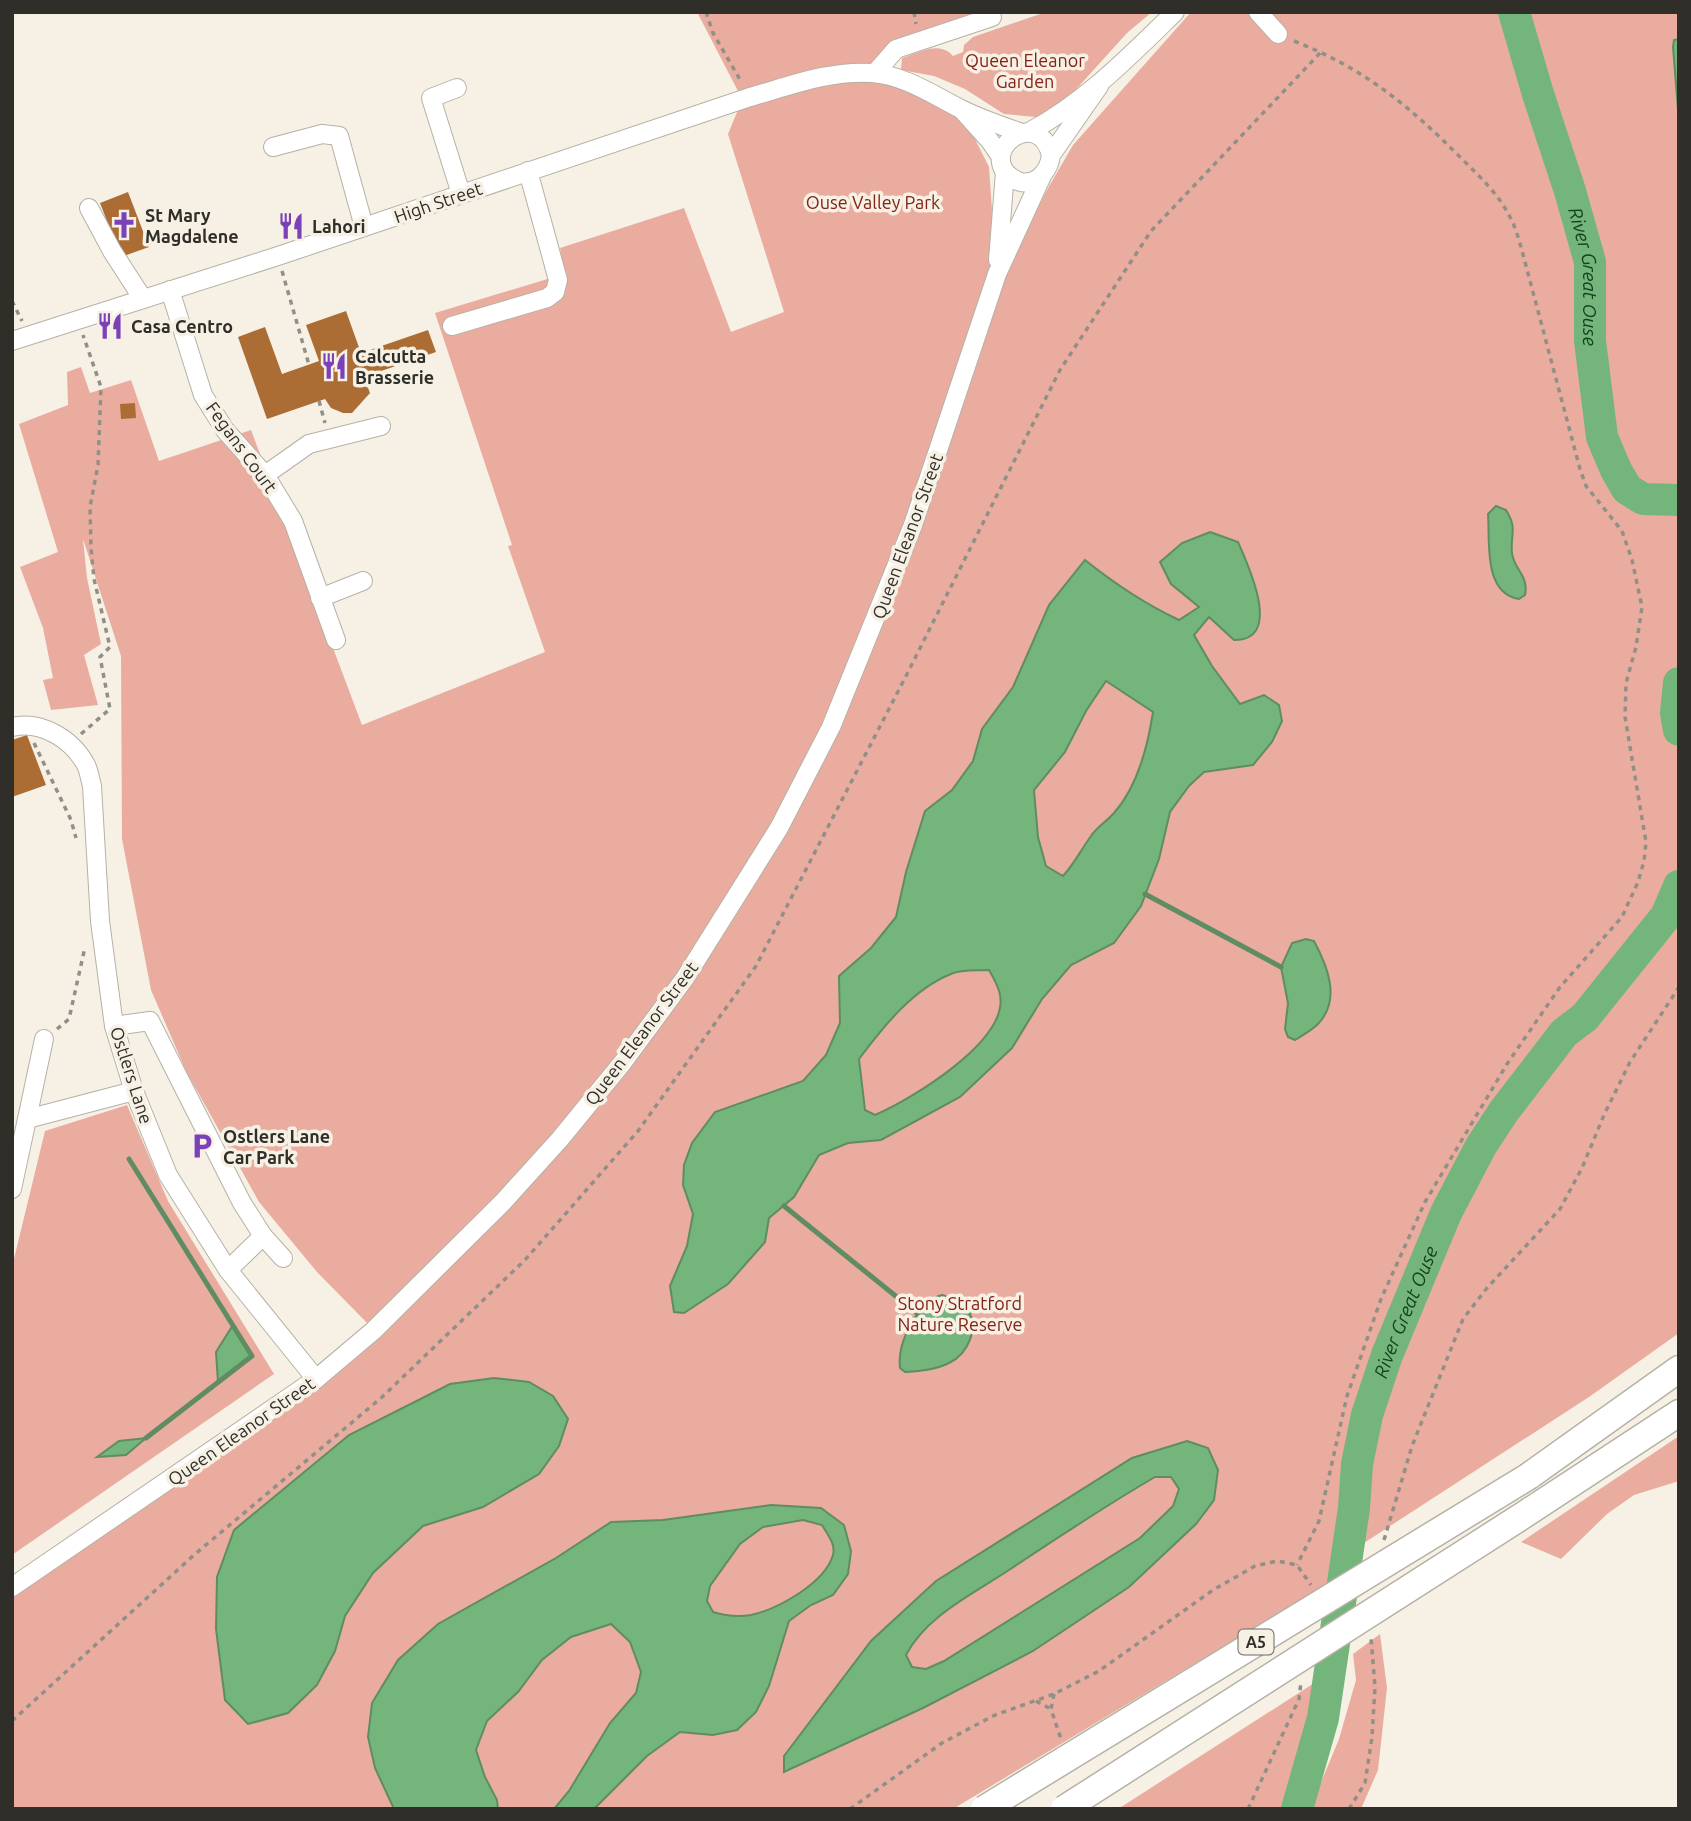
<svg xmlns="http://www.w3.org/2000/svg" width="1691" height="1821" font-family="Ubuntu,sans-serif">
  <rect width="100%" height="100%" fill="#f6f1e4"/>
  <g fill="#ebaca0">
    <polygon points="697,12 1007,12 896,49 875,73 960,109 989,167 993,224 988,304 1048,188 1073,145 1191,12 1679,12 1679,1333 1589,1397 1347,1554 1345,1573 953,1809 12,1809 12,1587 374,1330 317,1272 259,1202 186,1071 151,990 122,839 121,656 83,539 87,578 101,644 84,655 98,705 51,710 43,680 53,678 43,628 20,567 58,552 19,424 68,405 67,372 81,367 90,393 131,380 159,461 251,430 362,725 545,652 508,546 512,545 435,313 564,274 560,248 684,208 731,332 784,312 728,134 740,105 739,93"/>
    <path d="M1046 12H1152L1127 33 1070 96 1054 109 1036 117 1004 114 965 89 934 76 901 70 902 58C919 53 939 40 953 56L963 52 964 45 973 37Z"/>
    <polygon points="127,1105 168,1201 274,1374 12,1555 12,1267 45,1131"/>
    <polygon points="1679,1436 1679,1481 1634,1495 1607,1514 1561,1559 1521,1542"/>
    <polygon points="1380,1634 1387,1688 1378,1770 1361,1809 1310,1809 1339,1739 1356,1680 1353,1654"/>
    <polygon points="1336,1669 1327,1713 1284,1809 1118,1809"/>
  </g>
  <g fill="#73b57b" stroke="#5f8c62" stroke-width="2" fill-rule="evenodd">
    <polygon points="1679,39 1679,122 1673,47 1674,40"/>
    <path d="M1496 506 1506 510C1518 529 1510 534 1512 553 1514 570 1529 575 1525 595L1519 599C1483 593 1490 542 1488 514Z"/>
    <path d="M1210 532 1238 542C1248 565 1284 641 1234 640L1209 617 1194 635 1212 666 1240 704 1264 695 1279 705 1282 721 1272 742 1253 765 1204 772 1189 786 1170 812 1159 859 1141 906 1114 943 1071 965 1042 999 1012 1048 960 1097 881 1140 848 1143 819 1155 794 1197 769 1218 765 1242 728 1284 684 1313 674 1312 670 1286 687 1246 693 1214 683 1185 684 1165 692 1143 715 1112 803 1081 826 1055 840 1023 839 976 871 948 896 917 906 872 925 811 952 790 973 761 982 729 1013 687 1049 605 1085 560C1115 584 1145 604 1179 620L1199 607 1171 584 1160 562 1182 543ZM1106 681 1153 712C1148 745 1137 787 1114 813 1107 821 1097 827 1091 836 1081 850 1074 864 1063 876L1046 866 1038 837 1034 790 1065 752 1086 711ZM989 970C993 977 999 987 1000 995 1009 1041 910 1100 875 1115L865 1110 859 1059C883 1027 913 989 951 974 962 969 978 971 989 970Z"/>
    <path d="M1306 939 1314 941C1328 967 1341 1000 1318 1024 1312 1030 1303 1035 1295 1040L1288 1037 1285 1029 1288 1003 1281 967 1292 943Z"/>
    <path d="M942 1295C951 1298 960 1300 966 1308 981 1326 968 1354 949 1363 935 1370 919 1371 905 1372L900 1368C897 1343 917 1302 942 1295Z"/>
    <polygon points="233,1325 252,1356 218,1382 216,1352"/>
    <polygon points="494,1378 529,1382 553,1396 568,1419 559,1446 539,1474 483,1507 423,1526 373,1573 345,1616 335,1651 317,1685 288,1713 248,1724 225,1700 216,1629 217,1577 234,1530 349,1435 450,1384"/>
    <polygon points="146,1438 126,1455 97,1457 119,1441"/>
    <path d="M1187 1441 1208 1448 1218 1470 1214 1500 1196 1524 1129 1587 1033 1651 923 1708 784 1772V1756L871 1641 936 1581 1132 1458ZM1155 1477H1171L1179 1489 1173 1506 1140 1538 944 1661 926 1669 912 1667 906 1655C926 1616 973 1594 1009 1570 1057 1538 1105 1506 1155 1477Z"/>
    <path d="M771 1505 821 1508 844 1525 851 1551 848 1574 833 1595 811 1605 789 1621 769 1686 756 1712 737 1730 713 1735 680 1732 647 1756 594 1809H554L569 1791 610 1723 636 1693 641 1672 630 1642 611 1624 571 1637 542 1660 518 1692 487 1721 476 1750 485 1777 497 1800 498 1809H394L375 1768 368 1737 372 1703 398 1660 438 1624 556 1558 611 1522 663 1520ZM803 1520 822 1525C827 1534 836 1544 833 1555 825 1583 778 1609 751 1615 738 1617 726 1616 713 1612L707 1601 710 1586 740 1544 763 1527Z"/>
  </g>
  <g fill="none" stroke-linecap="round" stroke-linejoin="round">
    <g stroke="#5f8c62" stroke-width="5">
      <polyline points="1145,894 1281,967"/>
      <polyline points="129,1159 252,1356 146,1438"/>
      <polyline points="784,1206 918,1314"/>
    </g>
    <g stroke="#73b57b" stroke-width="32">
      <path id="s1" d="M1514 12 1538 94 1570 191 1590 262V341L1602 437 1616 470 1627 489 1643 499 1679 500"/>
      <polyline points="1679,683 1676,713 1679,730"/>
      <path id="s2" d="M1297 1809 1323 1718 1354 1508 1357 1464 1367 1415 1387 1355 1446 1213 1481 1146 1504 1111 1564 1033 1585 1017 1666 916 1679 886"/>
    </g>
  </g>
  <g fill="#ac6d35">
    <polygon points="128,192 149,247 121,257 100,203"/>
    <polygon points="346,311 361,353 428,330 436,352 364,377 370,393 352,413 343,413 331,408 325,399 267,419 238,337 265,327 282,374 319,361 306,325"/>
    <polygon points="135,403 136,418 121,419 120,404"/>
    <polygon points="27,735 46,785 12,797 12,740"/>
  </g>
  <g fill="none" stroke-linecap="round" stroke-linejoin="round">
    <defs>
      <g id="minor">
        <polyline points="1258,12 1278,34"/>
        <polyline points="875,73 896,49 992,17"/>
        <polyline points="457,88 431,98 461,194"/>
        <polyline points="963,111 990,141 1001,157"/>
        <path d="M1029 132C1085 102 1129 57 1175 12"/>
        <polyline points="273,147 322,134 339,136 364,227"/>
        <path d="M1051 155C1037 104 976 153 1012 178 1031 191 1049 174 1051 155L1099 86"/>
        <polyline points="89,208 112,251 143,299"/>
        <polyline points="998,260 1005,172"/>
        <polyline points="170,290 203,395 225,430 265,475 293,521 336,640"/>
        <polyline points="452,326 547,298 555,292 558,280 528,171"/>
        <path d="M12 341 278 256 750 97C789 86 830 70 872 73 904 75 933 95 961 109 981 119 1002 126 1022 133"/>
        <polyline points="265,475 309,444 381,426"/>
        <polyline points="320,598 363,581"/>
        <path d="M12 727C41 720 72 739 86 765 89 771 90 779 92 786L100 921 114 1026 134 1091 168 1175 228 1270 316 1379"/>
        <polyline points="114,1026 150,1021 242,1203 263,1236 283,1258"/>
        <polyline points="27,1119 44,1039"/>
        <polyline points="12,1189 27,1119 134,1091"/>
        <polyline points="228,1270 263,1236"/>
        <polyline points="12,1587 316,1379 374,1330 503,1202 560,1139 623,1062 685,978 779,828 831,727 913,525 997,274 1041,178"/>
      </g>
      <g id="highway">
        <polyline points="1529,1476 1679,1369"/>
        <polyline points="1519,1518 1679,1413"/>
      </g>
    </defs>
    <use href="#minor" stroke="#b6b1a5" stroke-width="20"/>
    <use href="#highway" stroke="#b6b1a5" stroke-width="29"/>
    <g stroke="#928f86" stroke-width="3.5" stroke-dasharray="5 5" stroke-linecap="butt">
      <polyline points="706,12 713,33 742,83"/>
      <polyline points="914,12 916,24"/>
      <path d="M1294 41C1363 68 1407 104 1459 156 1478 175 1498 193 1510 217 1515 226 1518 237 1521 247L1580 469 1586 486 1622 531 1632 560 1642 607 1636 647 1626 683 1625 717 1646 842 1644 861 1638 882 1622 917 1560 987 1507 1064 1425 1202 1381 1299 1347 1396 1319 1521 1297 1565"/>
      <polyline points="282,271 309,365"/>
      <polyline points="12,301 22,321"/>
      <polyline points="319,401 325,423"/>
      <polyline points="81,734 110,709 100,657 110,647 94,579 91,548 90,507 98,465 101,387 83,335"/>
      <polyline points="34,743 71,820 76,838"/>
      <polyline points="57,1029 69,1019 85,947"/>
      <polyline points="1384,1540 1412,1446 1463,1319 1487,1288 1560,1209 1582,1168 1604,1115 1630,1062 1679,987"/>
      <polyline points="1054,1694 1051,1709 1061,1739"/>
      <polyline points="1036,1701 1051,1709"/>
      <polyline points="12,1721 194,1555 381,1398 525,1260 638,1131 756,966 905,678 1060,370 1151,231 1321,52"/>
      <polyline points="850,1809 942,1743 995,1715 1054,1694 1099,1671 1213,1590 1255,1566 1277,1561 1297,1565 1311,1585"/>
      <polyline points="1248,1809 1299,1699 1301,1682"/>
      <polyline points="1349,1809 1365,1783 1372,1737 1375,1687 1371,1638"/>
    </g>
    <use href="#minor" stroke="#fff" stroke-width="18"/>
    <use href="#highway" stroke="#fff" stroke-width="26"/>
    <defs>
      <g id="highway-bridge">
        <polyline points="984,1809 1529,1476"/>
        <polyline points="1064,1809 1519,1518"/>
      </g>
    </defs>
    <use href="#highway-bridge" stroke="#b6b1a5" stroke-width="29" stroke-linecap="butt"/>
    <use href="#highway-bridge" stroke="#fff" stroke-width="26"/>
  </g>
  <defs>
    <symbol id="church-bare" viewBox="-9 -9 18 18"><path d="M-1.2-6h2.4v3.5h3.3v2.4h-3.3V6h-2.4V-.1h-3.3v-2.4h3.3Z" fill="#7a41b8" stroke="#f6f1e4" stroke-width="2.5" paint-order="stroke"/></symbol>
    <symbol id="restaurant-bare" viewBox="-9 -9 18 18"><path d="M-5-6h1v4h1v-4h1v4h1v-4h1v5L-1.5 .5V6h-2V.5L-5-1ZM5-6V6H3V1.5H1.5Q1.5-4 5-6Z" fill="#7a41b8" stroke="#f6f1e4" stroke-width="2.5" paint-order="stroke"/></symbol>
    <symbol id="parking-bare" viewBox="-9 -9 18 18"><path d="M-3.5-5.5H1a3.5 3.5 0 0 1 0 7H-1V5.5H-3.5ZM-1-3.4V-.6H.8a1.4 1.4 0 0 0 0-2.8Z" fill="#7a41b8" stroke="#f6f1e4" stroke-width="2.5" paint-order="stroke"/></symbol>
  </defs>
  <g fill-rule="evenodd">
    <use href="#church-bare" x="105" y="206" width="38" height="38"/>
    <use href="#restaurant-bare" x="272" y="207" width="38" height="38"/>
    <use href="#restaurant-bare" x="91" y="307" width="38" height="38"/>
    <use href="#restaurant-bare" x="315" y="347" width="38" height="38"/>
    <use href="#parking-bare" x="183" y="1127" width="38" height="38"/>
  </g>
  <g text-anchor="middle" dominant-baseline="central" stroke-width="7" stroke-linejoin="round" paint-order="stroke">
    <rect fill="#f6f1e4" stroke="#6b6861" stroke-width="2" x="1238.5" y="1629.5" width="35" height="25" rx="5"/>
    <g font-size="16" font-weight="bold" fill="#2f2e29">
      <text x="1256" y="1642">A5</text>
    </g>
    <g font-size="18" fill="#852115" stroke="#f6f1e4">
      <text x="1025" y="60">Queen Eleanor<tspan x="1025" dy="21">Garden</tspan></text>
      <text x="873" y="202">Ouse Valley Park</text>
      <text x="960" y="1303">Stony Stratford<tspan x="960" dy="21">Nature Reserve</tspan></text>
    </g>
    <g font-size="18" fill="#2f2e29" stroke="#f6f1e4">
      <text transform="translate(438 202) rotate(-19)">High Street</text>
      <text transform="translate(242 447) rotate(54)">Fegans Court</text>
      <text transform="translate(907 536) rotate(-70)">Queen Eleanor Street</text>
      <text transform="translate(641 1033) rotate(-53)">Queen Eleanor Street</text>
      <text transform="translate(132 1075) rotate(72)">Ostlers Lane</text>
      <text transform="translate(241 1431) rotate(-35)">Queen Eleanor Street</text>
    </g>
    <g font-size="18" font-weight="bold" fill="#2f2e29" stroke="#f6f1e4" text-anchor="start">
      <text x="145" y="215">St Mary<tspan x="145" dy="21">Magdalene</tspan></text>
      <text x="312" y="226">Lahori</text>
      <text x="131" y="326">Casa Centro</text>
      <text x="355" y="356">Calcutta<tspan x="355" dy="21">Brasserie</tspan></text>
      <text x="223" y="1136">Ostlers Lane<tspan x="223" dy="21">Car Park</tspan></text>
    </g>
    <g font-size="19" font-style="italic" fill="#13431d" stroke="#f6f1e4">
      <text stroke="none"><textPath href="#s1" startOffset="275">River Great Ouse</textPath></text>
      <text stroke="none"><textPath href="#s2" startOffset="511">River Great Ouse</textPath></text>
    </g>
  </g>
  <rect width="1691" height="1821" fill="none" stroke="#2f2e29" stroke-width="28"/>
</svg>
